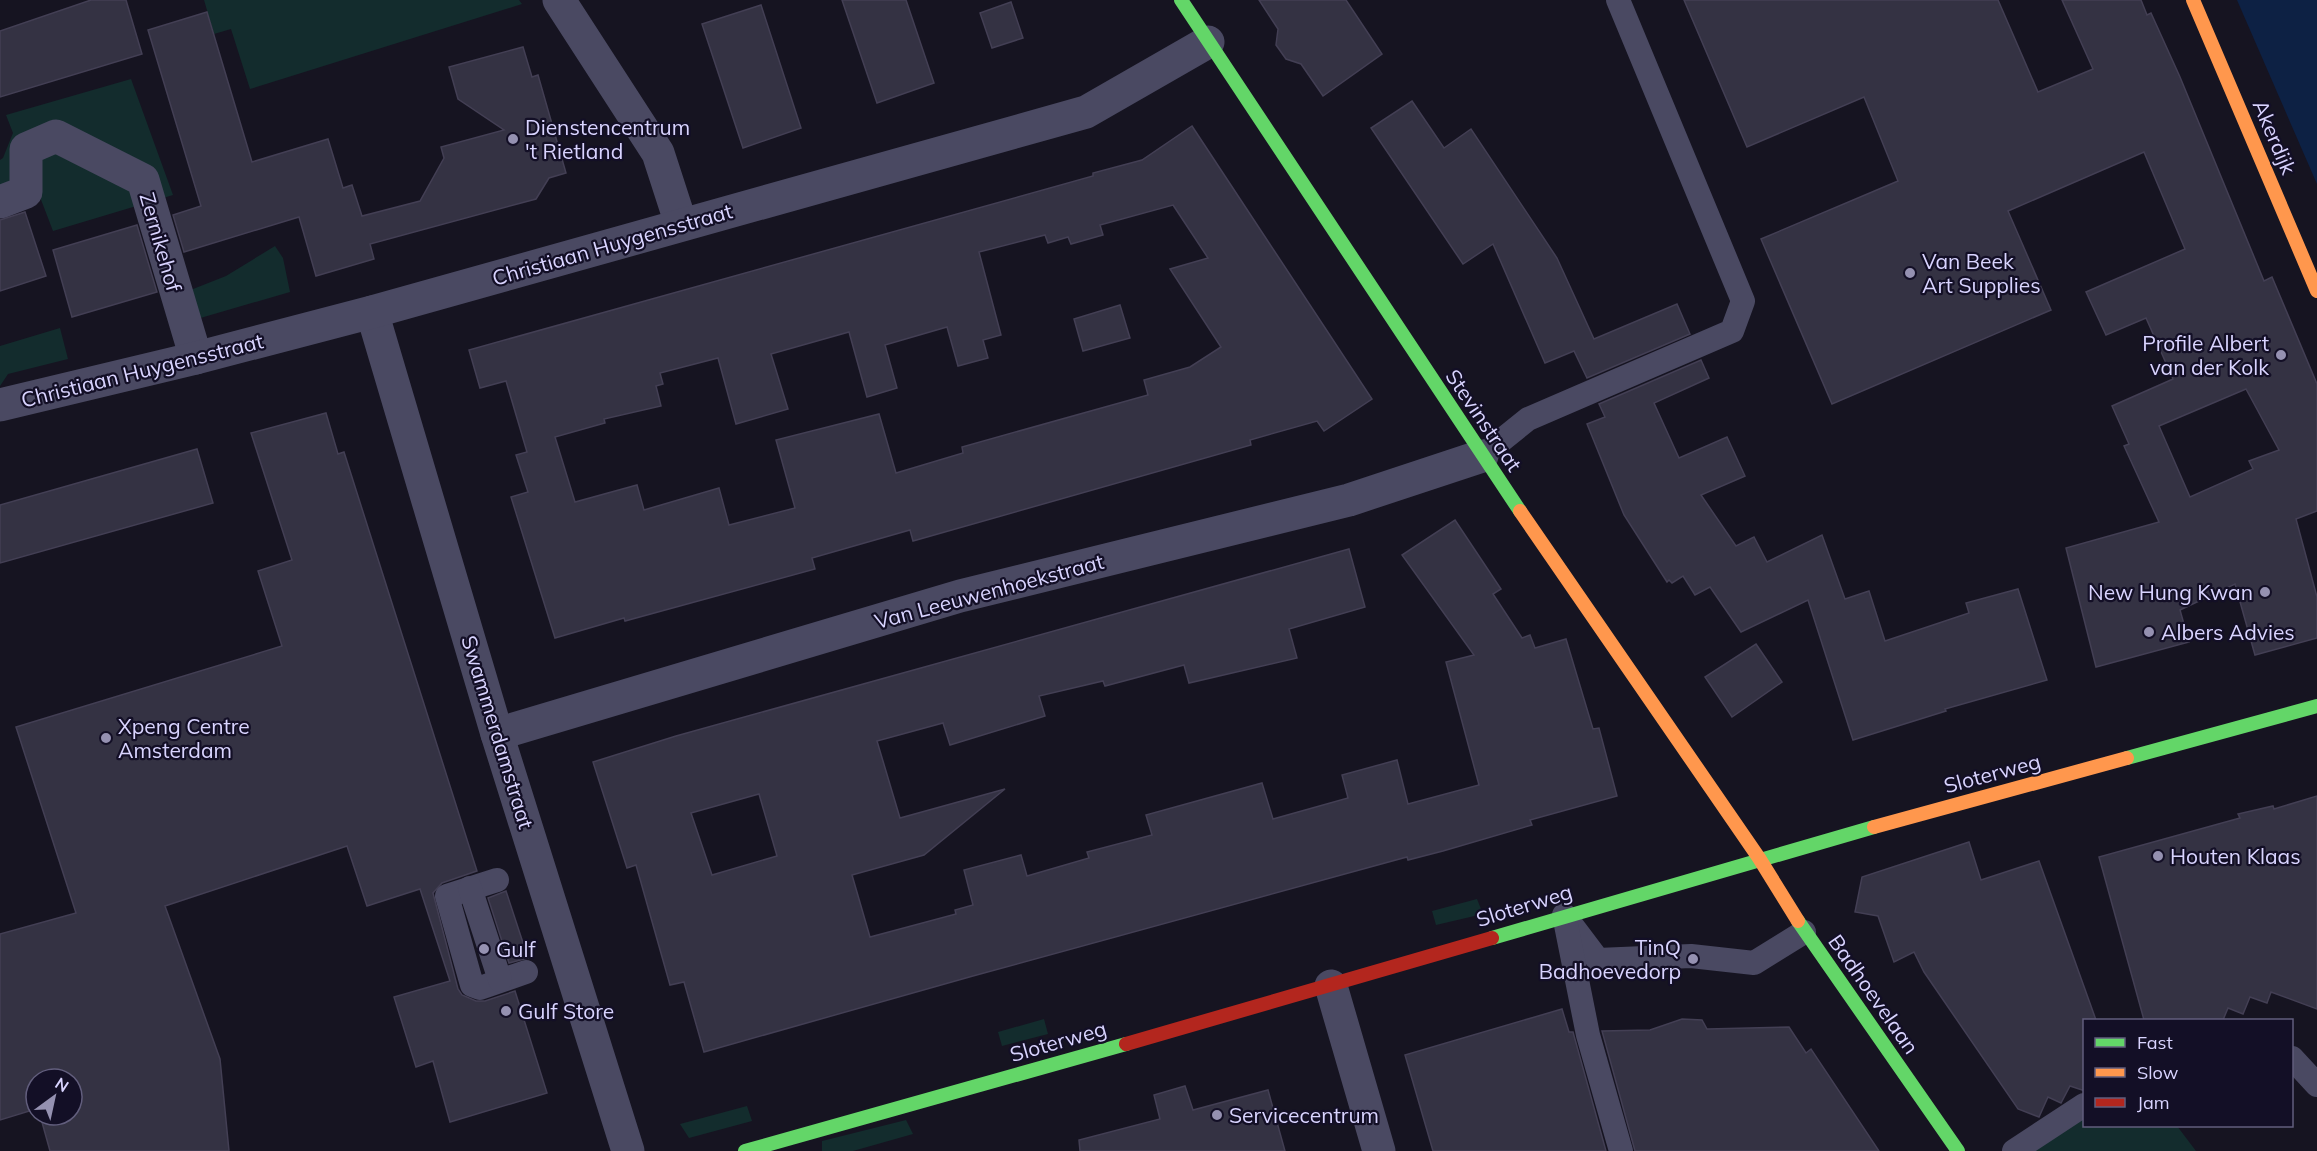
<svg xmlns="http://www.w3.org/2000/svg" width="2317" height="1151" font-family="Mulish,sans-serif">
  <rect width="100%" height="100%" fill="#161421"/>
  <g fill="#132c2d">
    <polygon points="204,0 519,0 522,4 250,89 231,29 214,34"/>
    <polygon points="131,79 173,195 53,231 35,184 0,195 0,160 3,158 13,133 6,115"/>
    <polygon points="275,246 283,258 290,292 197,319 188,291 226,276"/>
    <polygon points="60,328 68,359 8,374 0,386 0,346"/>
    <polygon points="1477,899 1483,914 1436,925 1432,911"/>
    <polygon points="1044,1019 1048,1034 1002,1046 998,1032"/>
    <polygon points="747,1106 752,1121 689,1138 680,1124"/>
    <polygon points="2084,1115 2084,1126 2177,1126 2196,1151 2034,1151"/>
    <polygon points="906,1120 913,1134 853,1151 822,1151 822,1141"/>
  </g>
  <polygon fill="#0d2144" points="2237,0 2317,0 2317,184"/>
  <g fill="#343243" stroke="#433f54" stroke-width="1.5" fill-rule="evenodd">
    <polygon points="91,0 126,0 142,54 0,97 0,31"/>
    <polygon points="842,0 906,0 934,83 877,103"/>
    <polygon points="1259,0 1346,0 1382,54 1323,96 1301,64 1286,59 1276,45 1278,29"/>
    <path d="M1684 0H1998L2038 92 2093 69 2062 0H2141L2147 15 2151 13 2180 77 2264 281 2272 277 2317 384V511L2296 519 2317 597V638L2255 655 2235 584 2180 610 2189 642 2096 667 2066 548 2159 522 2124 446 2129 444 2112 406 2173 379 2146 318 2106 335 2086 292 2185 249 2144 152 2008 211 2051 310 1832 404 1761 239 1898 181 1864 97 1747 147ZM2246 389 2279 450 2249 461 2253 469 2190 497 2159 426Z"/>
    <polygon points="1011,2 1023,38 992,48 980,13"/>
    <polygon points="761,5 801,128 743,148 702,24"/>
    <polygon points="207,12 252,162 328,139 343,188 352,185 362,216 420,201 444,158 441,147 504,130 458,99 449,67 523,47 532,77 538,75 566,173 549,178 536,199 370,244 374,259 316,276 299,217 184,252 173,215 201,206 148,30"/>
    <polygon points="1412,101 1444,148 1471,129 1557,258 1594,339 1677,304 1690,334 1587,378 1574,351 1545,363 1493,244 1463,264 1371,128"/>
    <path d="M1192 126 1372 399 1324 431 1317 421 1250 440 1251 445 913 541 910 530 812 558 815 569 625 621 624 618 555 638 511 497 528 492 516 455 527 452 506 381 480 388 469 350 1093 176V173L1142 160ZM1173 205 1208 258 1170 269 1221 347 1190 367 1144 380 1148 395 962 447 963 453 896 473 879 414 776 440 795 508 729 525 719 488 644 510 637 485 575 502 555 437 605 423 604 419 661 406 656 386 663 384 660 373 718 358 736 424 788 409 771 354 849 332 867 397 897 388 885 345 947 327 958 366 988 358 983 340 1001 335 979 252 1045 235 1048 243 1068 237 1071 244 1103 235 1100 225Z"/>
    <polygon points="25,212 46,276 0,291 0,220"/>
    <polygon points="137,225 157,292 72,317 53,250"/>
    <polygon points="1120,305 1130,338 1083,351 1074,319"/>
    <polygon points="1701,360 1709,378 1654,403 1679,458 1727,437 1745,476 1701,495 1736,546 1754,537 1767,562 1822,535 1845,599 1869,591 1885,641 1969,613 1966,603 2018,589 2047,680 1945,709 1946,711 1853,740 1808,600 1741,632 1710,587 1695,595 1683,576 1672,583 1669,580 1667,582 1624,515 1587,424 1605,417 1599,404"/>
    <polygon points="326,413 338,454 344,452 477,871 442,883 433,893 458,989 462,995 476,1001 485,1001 515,991 547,1093 450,1122 433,1061 416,1067 394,997 450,981 420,889 367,906 347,846 165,906 220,1059 229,1151 50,1151 40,1115 72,1115 72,1079 36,1079 36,1109 0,1120 0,934 76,913 16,727 282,646 258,571 292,560 251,433"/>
    <polygon points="197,449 213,503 0,563 0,505"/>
    <path d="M1455 520 1501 589 1493 594 1522 638 1530 635 1535 648 1566 639 1593 729 1599 728 1617 796 1530 820 1532 825 1443 851 1408 860 1407 857 973 976 704 1052 684 982 670 985 636 865 627 868 593 762 676 736 1349 549 1365 607 1289 629 1297 658 1189 683 1184 665 1105 686 1103 681 1039 696 1045 716 950 745 943 723 877 741 900 818 1005 789 924 855 852 875 870 937 956 914 955 910 973 905 964 870 1021 855 1027 876 1089 858 1087 852 1152 835 1146 815 1262 783 1273 819 1348 798 1342 775 1397 760 1408 804 1479 785 1446 662 1474 655 1402 555ZM759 794 777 856 712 875 691 813Z"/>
    <polygon points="1756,644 1782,682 1732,717 1705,677"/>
    <polygon points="2317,796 2317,1009 2271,992 2267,1003 2250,997 2243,1014 2228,1008 2223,1020 2144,1020 2099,857 2240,818 2238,814 2273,806 2274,809"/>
    <polygon points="1969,842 1981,880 2039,861 2096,1020 2085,1020 2085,1091 2070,1086 2061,1103 2048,1097 2039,1117 2018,1109 1924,972 1914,952 1894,962 1878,916 1855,912 1862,877"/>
    <polygon points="506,891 528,958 509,963 488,898"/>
    <polygon points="1562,1009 1569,1032 1573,1032 1606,1151 1433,1151 1405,1055"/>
    <polygon points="1682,1019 1702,1020 1707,1029 1789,1027 1806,1053 1811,1049 1879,1151 1635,1151 1602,1031 1650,1030"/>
    <polygon points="1185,1086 1193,1110 1268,1090 1285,1151 1080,1151 1079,1140 1160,1119 1154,1095"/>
  </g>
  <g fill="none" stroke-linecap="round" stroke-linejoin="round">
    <g stroke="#4a4962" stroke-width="24">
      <polyline points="1482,456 1528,419 1732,331 1743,301 1618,0"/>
      <polyline points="497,880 447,896 472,985 480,988 526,972"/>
      <polyline points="470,888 500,980"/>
      <polyline points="1564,915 1598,960 1691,956 1754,963 1804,932"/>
      <polyline points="1565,920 1588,1035 1621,1151"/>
      <polyline points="2292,1058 2317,1085"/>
      <polyline points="2014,1151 2084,1105"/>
    </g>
    <g stroke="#4a4962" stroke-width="33">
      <polyline points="559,0 658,153 681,224"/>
      <polyline points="0,202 26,192 26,149 56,136 143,180 196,358"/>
      <polyline points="372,312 497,734 628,1151"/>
      <polyline points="0,405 196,358 372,312 1086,112 1208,42"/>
      <polyline points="497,734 960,596 1349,500 1482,456"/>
      <polyline points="1331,986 1379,1151"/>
    </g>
    <g stroke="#63d668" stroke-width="14">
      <polyline points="1181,0 1520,511"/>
      <polyline points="2127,758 2317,706"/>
      <polyline points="1798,921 1958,1151"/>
      <polyline points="1492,938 1874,827"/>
      <polyline points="745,1151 1126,1044"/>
    </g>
    <g stroke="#ff974d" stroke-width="14">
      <polyline points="2193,0 2317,291"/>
      <polyline points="1520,511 1759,858 1798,921"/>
      <polyline points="1874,827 2127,758"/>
    </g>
    <polyline stroke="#b3261e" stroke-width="14" points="1126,1044 1492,938"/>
  </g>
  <g fill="#9591b1" stroke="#130f26" stroke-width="2">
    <circle cx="513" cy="139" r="6"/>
    <circle cx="1910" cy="273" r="6"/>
    <circle cx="2281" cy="355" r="6"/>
    <circle cx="2265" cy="592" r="6"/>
    <circle cx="2149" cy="632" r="6"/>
    <circle cx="106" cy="738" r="6"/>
    <circle cx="2158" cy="856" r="6"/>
    <circle cx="484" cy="949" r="6"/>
    <circle cx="1693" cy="959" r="6"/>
    <circle cx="506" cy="1011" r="6"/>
    <circle cx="1217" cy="1115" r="6"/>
  </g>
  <g text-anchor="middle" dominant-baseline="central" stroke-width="4.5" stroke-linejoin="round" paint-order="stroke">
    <g font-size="21" fill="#d9d4ff" stroke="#130f26" text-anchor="start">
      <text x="525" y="127">Dienstencentrum<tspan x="525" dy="24">'t Rietland</tspan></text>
      <text x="1922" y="261">Van Beek<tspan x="1922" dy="24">Art Supplies</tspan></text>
      <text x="2269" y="343" text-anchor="end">Profile Albert<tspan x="2269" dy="24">van der Kolk</tspan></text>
      <text x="2253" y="592" text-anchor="end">New Hung Kwan</text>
      <text x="2161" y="632">Albers Advies</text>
      <text x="118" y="726">Xpeng Centre<tspan x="118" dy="24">Amsterdam</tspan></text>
      <text x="2170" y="856">Houten Klaas</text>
      <text x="1681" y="947" text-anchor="end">TinQ<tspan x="1681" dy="24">Badhoevedorp</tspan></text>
      <text x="496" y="949">Gulf</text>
      <text x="518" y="1011">Gulf Store</text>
      <text x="1229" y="1115">Servicecentrum</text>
    </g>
    <g font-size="21" fill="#d9d4ff" stroke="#130f26">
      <text transform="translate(2275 137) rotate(67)">Akerdijk</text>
      <text transform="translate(161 242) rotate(74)">Zernikehof</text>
      <text transform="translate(612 244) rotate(-16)">Christiaan Huygensstraat</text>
      <text transform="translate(142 370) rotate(-14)">Christiaan Huygensstraat</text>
      <text transform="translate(1484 420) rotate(56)">Stevinstraat</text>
      <text transform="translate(989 591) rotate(-15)">Van Leeuwenhoekstraat</text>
      <text transform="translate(498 732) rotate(73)">Swammerdamstraat</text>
      <text transform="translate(1992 773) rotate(-15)">Sloterweg</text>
      <text transform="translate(1524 905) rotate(-17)">Sloterweg</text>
      <text transform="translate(1874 994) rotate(55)">Badhoevelaan</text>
      <text transform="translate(1058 1041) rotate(-16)">Sloterweg</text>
    </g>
  </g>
  <rect x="2083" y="1019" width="210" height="108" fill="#130f26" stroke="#625e7d" stroke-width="1.5"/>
  <rect x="2095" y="1038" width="30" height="9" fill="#63d668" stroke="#625e7d" stroke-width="1.5"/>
  <text x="2137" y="1049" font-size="18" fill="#d9d4ff">Fast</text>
  <rect x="2095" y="1068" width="30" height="9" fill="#ff974d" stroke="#625e7d" stroke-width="1.5"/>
  <text x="2137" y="1079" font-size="18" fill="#d9d4ff">Slow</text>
  <rect x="2095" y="1098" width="30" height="9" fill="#b3261e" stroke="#625e7d" stroke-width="1.5"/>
  <text x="2137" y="1109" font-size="18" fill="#d9d4ff">Jam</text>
  <g transform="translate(54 1097) rotate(33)"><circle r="28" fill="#130f26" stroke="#625e7d" stroke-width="1.5"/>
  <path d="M0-4.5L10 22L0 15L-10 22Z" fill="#9591b1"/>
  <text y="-9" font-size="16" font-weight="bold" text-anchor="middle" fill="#d9d4ff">N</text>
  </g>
</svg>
